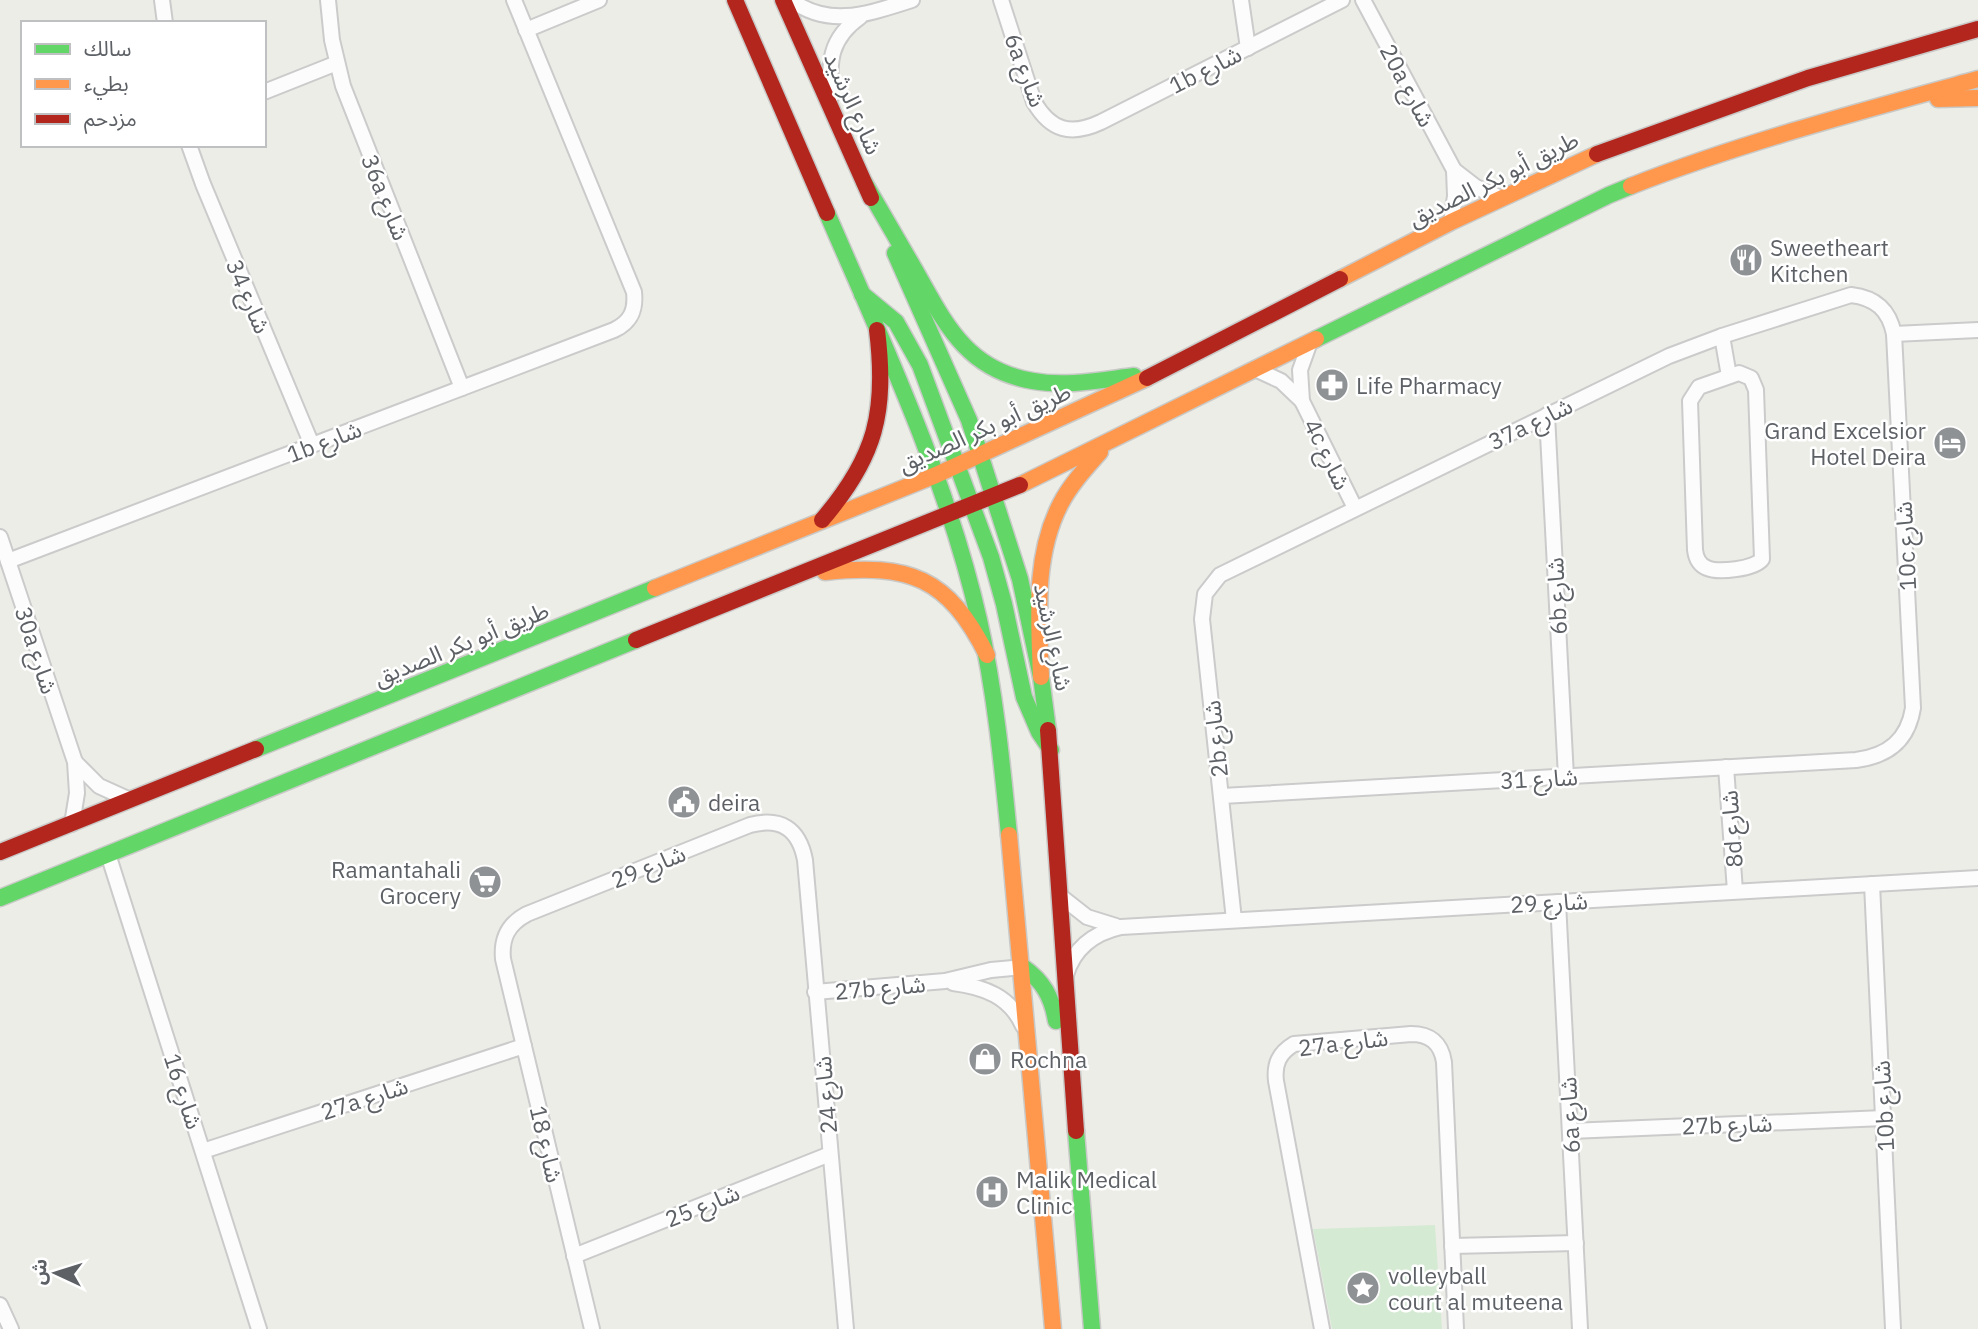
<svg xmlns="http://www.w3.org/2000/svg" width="1978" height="1329" font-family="'IBM Plex Sans','Noto Sans Arabic',sans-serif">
  <rect width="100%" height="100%" fill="#edede8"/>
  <polygon fill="#d5ead3" points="1435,1225 1442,1329 1332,1329 1313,1229"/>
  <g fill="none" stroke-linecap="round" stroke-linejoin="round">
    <defs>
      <g id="street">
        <polyline points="162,0 165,23"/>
        <polyline points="328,0 332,40 343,86 462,388"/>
        <path d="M791 0C830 29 870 13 912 0"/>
        <path d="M1001 0 1034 102C1051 131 1071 136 1101 122L1342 0"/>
        <polyline points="1241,0 1248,48"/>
        <polyline points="1363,0 1454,170 1476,187 1501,198"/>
        <polyline points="526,30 599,0"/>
        <polyline points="264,92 337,63"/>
        <path d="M831 97C829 62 829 39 860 17"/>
        <polyline points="189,145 203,184 312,445"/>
        <polyline points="1451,222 1455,196 1454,170"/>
        <polyline points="1894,334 1978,330"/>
        <polyline points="1722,336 1729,376"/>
        <polyline points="1310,342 1300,370 1302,401 1355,508"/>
        <polyline points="1255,369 1281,381 1302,401"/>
        <path d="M1739 373 1751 378 1756 390 1762 559C1755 569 1718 573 1707 568 1699 565 1696 558 1695 550L1690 401 1699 387Z"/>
        <polyline points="1547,415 1566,777"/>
        <polyline points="0,537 75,762 77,793 72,824"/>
        <path d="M8 561 614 330C631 322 636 310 634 292L514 0"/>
        <polyline points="76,763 99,786 130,800"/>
        <polyline points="1726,767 1735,891"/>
        <path d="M1222 796 1856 760C1888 756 1908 740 1913 708L1894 334C1889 310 1876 298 1851 295L1722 336 1669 356 1220 575 1205 594 1202 619 1234 920"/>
        <polyline points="108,854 259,1329"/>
        <polyline points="1872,884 1893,1329"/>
        <polyline points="1059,895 1087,917 1116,926"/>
        <polyline points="1558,902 1580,1329"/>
        <path d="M1066 975C1074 948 1094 933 1121 927L1978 878"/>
        <path d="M953 983C984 987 1010 996 1023 1026"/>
        <polyline points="815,992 945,981 991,970 1023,967"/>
        <polyline points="1570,1131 1884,1118"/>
        <polyline points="203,1151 524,1046"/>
        <polyline points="1452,1246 1576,1243"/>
        <polyline points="574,1256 830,1154"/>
        <polyline points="0,1305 11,1329"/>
        <path d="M592 1329 503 959C501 938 508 924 527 914L750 825C781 817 799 829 805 860L846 1329"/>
        <path d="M1322 1329 1276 1081C1274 1064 1279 1053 1294 1044L1411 1034C1430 1034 1441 1043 1444 1062L1456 1329"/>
      </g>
      <g id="fast">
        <path d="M864 182C881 211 898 241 915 270 945 323 966 370 1033 381 1066 387 1101 380 1134 376"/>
        <path d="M827 213C884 345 947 479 979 620 995 691 1002 763 1009 835"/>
        <polyline points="895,253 969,420 1020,579 1041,677 1048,730"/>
        <polyline points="862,294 896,322 920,365 991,557 1004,604 1024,697 1039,732 1051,750"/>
        <polyline points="1316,339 1609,195 1631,186"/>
        <polyline points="256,749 655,588"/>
        <polyline points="0,898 636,640"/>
        <path d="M1023 967C1043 981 1052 997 1056 1021"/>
        <polyline points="1076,1131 1092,1329"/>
      </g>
      <g id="slow">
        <polyline points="1938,99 1978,98"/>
        <path d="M1631 186C1744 142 1861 111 1978 79"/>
        <polyline points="1340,279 1451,222 1597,154"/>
        <polyline points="1020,485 1316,339"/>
        <path d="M825 572C909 563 948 577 987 655"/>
        <polyline points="655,588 936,475 1147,378"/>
        <path d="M1041 677C1039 619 1033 556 1061 503 1071 484 1086 468 1100 452"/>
        <polyline points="1009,835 1053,1329"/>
      </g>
      <g id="jam">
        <polyline points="735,0 827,213"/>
        <polyline points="783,0 871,198"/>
        <polyline points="1597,154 1808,78 1978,29"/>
        <polyline points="1147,378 1340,279"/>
        <path d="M822 520C876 457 887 412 877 330"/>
        <polyline points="636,640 1020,485"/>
        <polyline points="1048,730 1076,1131"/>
        <polyline points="0,852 256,749"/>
      </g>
    </defs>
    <use href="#street" stroke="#cacbca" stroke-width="18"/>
    <use href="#fast" stroke="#c9cac8" stroke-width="19"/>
    <use href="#slow" stroke="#c9cac8" stroke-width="19"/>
    <use href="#jam" stroke="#c9cac8" stroke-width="19"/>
    <use href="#street" stroke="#fcfcfc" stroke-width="14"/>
    <use href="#fast" stroke="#63d668" stroke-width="16"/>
    <use href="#slow" stroke="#ff974d" stroke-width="16"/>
    <use href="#jam" stroke="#b3261e" stroke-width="16"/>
  </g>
  <defs>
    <symbol id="restaurant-disc" viewBox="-11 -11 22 22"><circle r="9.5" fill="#8f9294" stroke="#fff"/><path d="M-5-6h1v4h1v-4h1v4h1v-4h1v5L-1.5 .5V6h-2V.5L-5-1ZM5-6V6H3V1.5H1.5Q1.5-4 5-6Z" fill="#fff"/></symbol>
    <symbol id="pharmacy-disc" viewBox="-11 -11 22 22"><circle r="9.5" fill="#8f9294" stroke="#fff"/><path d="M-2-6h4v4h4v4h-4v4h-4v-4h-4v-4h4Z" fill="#fff"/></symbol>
    <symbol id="hotel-disc" viewBox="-11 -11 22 22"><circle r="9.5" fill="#8f9294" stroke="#fff"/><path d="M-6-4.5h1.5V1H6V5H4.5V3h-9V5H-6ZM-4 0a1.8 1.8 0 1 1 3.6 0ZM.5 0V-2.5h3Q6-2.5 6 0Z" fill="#fff"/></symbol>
    <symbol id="civic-disc" viewBox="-11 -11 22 22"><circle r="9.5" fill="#8f9294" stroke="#fff"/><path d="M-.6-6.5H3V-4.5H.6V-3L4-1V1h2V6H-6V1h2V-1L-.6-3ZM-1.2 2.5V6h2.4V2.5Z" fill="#fff"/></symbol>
    <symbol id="supermarket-disc" viewBox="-11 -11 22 22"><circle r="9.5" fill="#8f9294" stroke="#fff"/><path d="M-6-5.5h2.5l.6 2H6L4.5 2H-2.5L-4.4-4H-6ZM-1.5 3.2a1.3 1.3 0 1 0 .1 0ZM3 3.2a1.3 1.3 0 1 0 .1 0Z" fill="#fff"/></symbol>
    <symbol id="shop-disc" viewBox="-11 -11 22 22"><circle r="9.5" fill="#8f9294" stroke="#fff"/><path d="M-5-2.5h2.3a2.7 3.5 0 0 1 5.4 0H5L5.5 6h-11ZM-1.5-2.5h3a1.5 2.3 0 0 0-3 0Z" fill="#fff"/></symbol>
    <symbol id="hospital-disc" viewBox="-11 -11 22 22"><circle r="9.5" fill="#8f9294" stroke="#fff"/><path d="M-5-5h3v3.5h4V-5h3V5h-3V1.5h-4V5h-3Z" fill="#fff"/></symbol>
    <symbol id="sight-disc" viewBox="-11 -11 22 22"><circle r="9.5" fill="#8f9294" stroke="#fff"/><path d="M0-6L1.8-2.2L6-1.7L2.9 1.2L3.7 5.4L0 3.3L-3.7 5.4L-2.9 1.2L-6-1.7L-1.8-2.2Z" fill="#fff"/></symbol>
  </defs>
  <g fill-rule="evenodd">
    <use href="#restaurant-disc" x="1727" y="241" width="38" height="38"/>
    <use href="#pharmacy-disc" x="1313" y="366" width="38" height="38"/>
    <use href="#hotel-disc" x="1931" y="424" width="38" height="38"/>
    <use href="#civic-disc" x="665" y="783" width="38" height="38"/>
    <use href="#supermarket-disc" x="466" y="863" width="38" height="38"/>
    <use href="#shop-disc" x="966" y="1040" width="38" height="38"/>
    <use href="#hospital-disc" x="973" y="1173" width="38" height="38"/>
    <use href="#sight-disc" x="1344" y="1269" width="38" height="38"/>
  </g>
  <g text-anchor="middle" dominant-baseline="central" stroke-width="5" stroke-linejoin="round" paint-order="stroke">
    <g font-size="23" fill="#5d6166" stroke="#fff">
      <text transform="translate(1205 69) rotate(-27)">1b شارع</text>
      <text transform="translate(1026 70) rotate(69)">6a شارع</text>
      <text transform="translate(1408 85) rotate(62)">20a شارع</text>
      <text transform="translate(854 103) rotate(66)">شارع الرشيد</text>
      <text transform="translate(1493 178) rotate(-26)">طريق أبو بكر الصديق</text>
      <text transform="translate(386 197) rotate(68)">36a شارع</text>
      <text transform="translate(249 296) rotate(67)">شارع 34</text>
      <text transform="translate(1530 423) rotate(-26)">37a شارع</text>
      <text transform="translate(984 427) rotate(-24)">طريق أبو بكر الصديق</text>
      <text transform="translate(324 441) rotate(-21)">1b شارع</text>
      <text transform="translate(1328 454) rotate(64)">4c شارع</text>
      <text transform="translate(1905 546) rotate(-93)">10c شارع</text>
      <text transform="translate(1556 596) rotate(-93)">6b شارع</text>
      <text transform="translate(1054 637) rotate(78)">شارع الرشيد</text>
      <text transform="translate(461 643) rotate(-22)">طريق أبو بكر الصديق</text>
      <text transform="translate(37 650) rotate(72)">30a شارع</text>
      <text transform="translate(1215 739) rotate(-96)">2b شارع</text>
      <text transform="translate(1539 778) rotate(-3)">شارع 31</text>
      <text transform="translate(1731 829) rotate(-94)">8d شارع</text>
      <text transform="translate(648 866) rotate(-22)">شارع 29</text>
      <text transform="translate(1549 902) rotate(-3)">شارع 29</text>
      <text transform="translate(880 987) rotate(-5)">27b شارع</text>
      <text transform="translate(1343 1042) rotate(-7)">27a شارع</text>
      <text transform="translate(184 1091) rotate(72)">شارع 16</text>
      <text transform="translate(825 1095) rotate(-95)">شارع 24</text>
      <text transform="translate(364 1098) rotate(-18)">27a شارع</text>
      <text transform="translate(1883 1106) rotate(-93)">10b شارع</text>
      <text transform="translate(1569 1115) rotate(-93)">6a شارع</text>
      <text transform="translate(1727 1124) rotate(-2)">27b شارع</text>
      <text transform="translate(547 1144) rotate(77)">شارع 18</text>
      <text transform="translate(702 1205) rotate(-22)">شارع 25</text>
    </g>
    <g font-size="23" fill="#5d6166" stroke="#fff" text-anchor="start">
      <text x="1770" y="247">Sweetheart<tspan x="1770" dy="26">Kitchen</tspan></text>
      <text x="1356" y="385">Life Pharmacy</text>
      <text x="1926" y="430" text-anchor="end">Grand Excelsior<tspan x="1926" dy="26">Hotel Deira</tspan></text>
      <text x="708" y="802">deira</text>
      <text x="461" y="869" text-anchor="end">Ramantahali<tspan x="461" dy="26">Grocery</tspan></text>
      <text x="1010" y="1059">Rochna</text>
      <text x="1016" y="1179">Malik Medical<tspan x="1016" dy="26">Clinic</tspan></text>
      <text x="1388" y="1275">volleyball<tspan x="1388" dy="26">court al muteena</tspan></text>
    </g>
  </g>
  <rect x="21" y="21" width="245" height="126" fill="#ffffff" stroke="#bec0c2" stroke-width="2"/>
  <rect x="35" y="44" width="35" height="10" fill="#63d668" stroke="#bec0c2" stroke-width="2"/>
  <text x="84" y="56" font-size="21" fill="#5d6166">سالك</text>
  <rect x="35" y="79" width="35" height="10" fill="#ff974d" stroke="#bec0c2" stroke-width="2"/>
  <text x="84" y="91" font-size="21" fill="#5d6166">بطيء</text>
  <rect x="35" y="114" width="35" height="10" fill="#b3261e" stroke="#bec0c2" stroke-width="2"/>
  <text x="84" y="126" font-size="21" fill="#5d6166">مزدحم</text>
  <g transform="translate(56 1273) rotate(274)" stroke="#ffffff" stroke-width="5" paint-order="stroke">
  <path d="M0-5L12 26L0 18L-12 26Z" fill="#5d6166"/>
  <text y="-10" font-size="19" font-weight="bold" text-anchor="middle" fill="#5d6166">ش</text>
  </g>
</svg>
